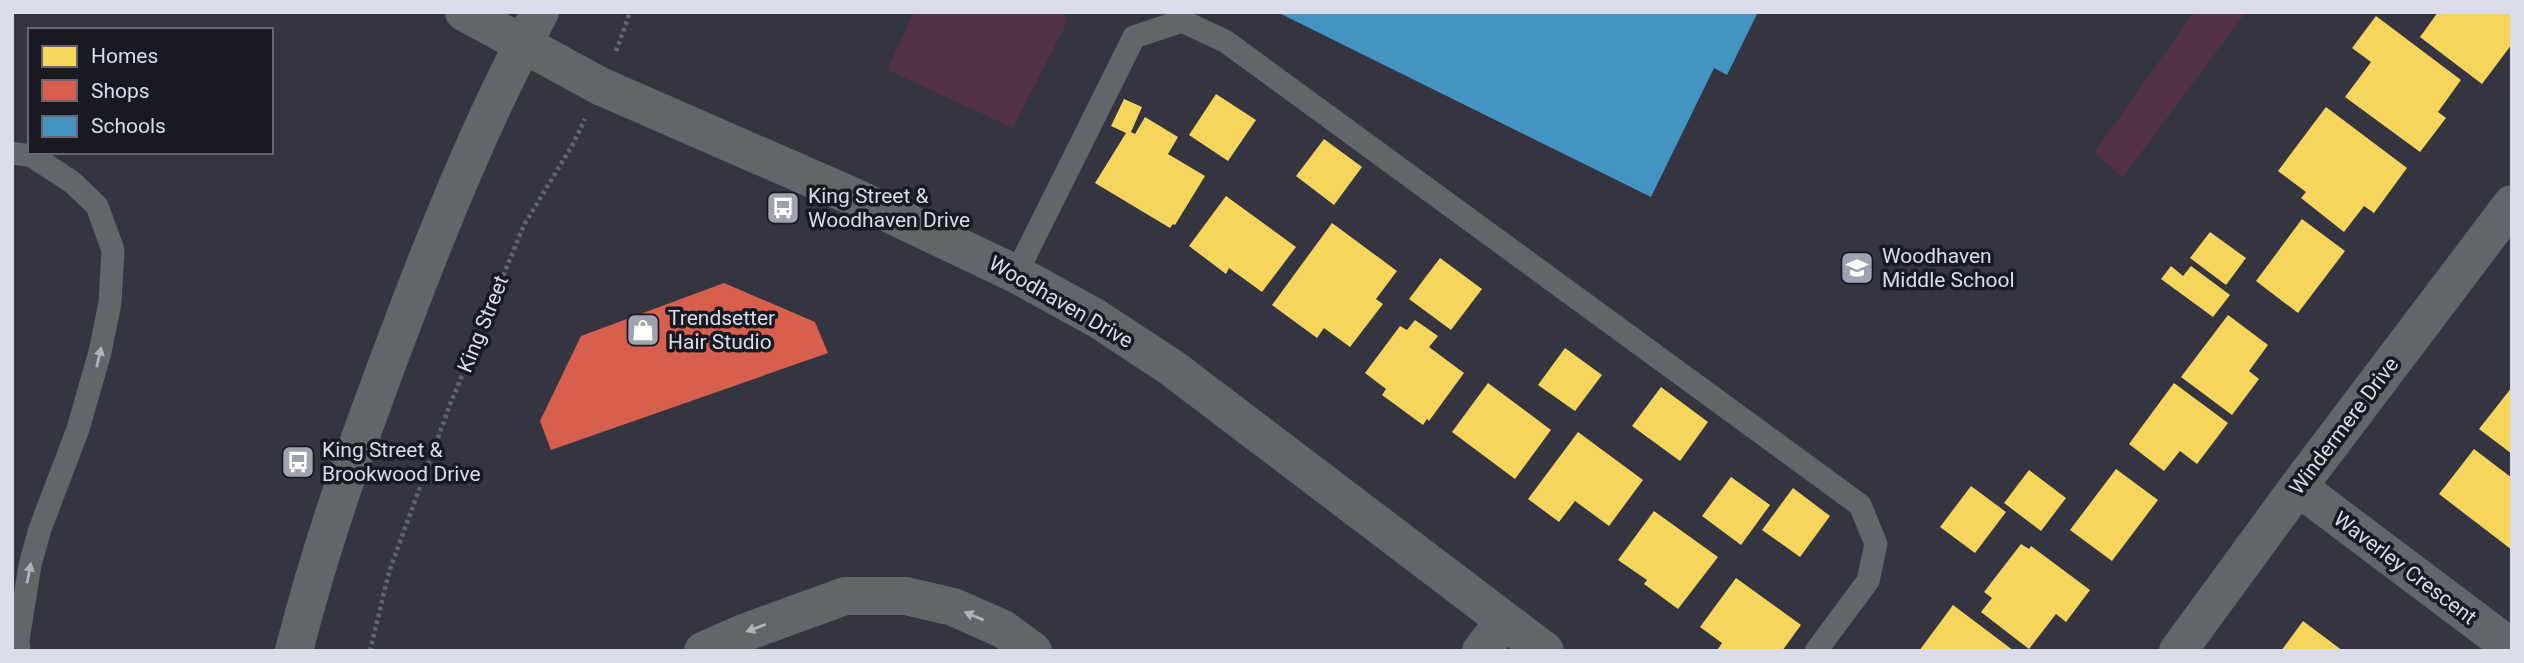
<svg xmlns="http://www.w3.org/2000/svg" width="2524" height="663" font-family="Roboto,sans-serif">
  <rect width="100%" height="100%" fill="#343541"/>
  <g fill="#513143">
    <polygon points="914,12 1065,12 1066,24 1013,128 887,70"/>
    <polygon points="2194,12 2246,12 2123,177 2094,153"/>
  </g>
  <g fill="#f6d55c">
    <polygon points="2438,12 2512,12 2512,44 2482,84 2420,37"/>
    <polygon points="2376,16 2461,80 2438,112 2446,118 2420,152 2345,97 2371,62 2352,48"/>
    <polygon points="1216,94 1256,120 1228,161 1189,135"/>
    <polygon points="1124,99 1142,107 1131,132 1135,134 1145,117 1178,137 1168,154 1205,176 1175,225 1173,224 1170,228 1095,183 1126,133 1111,126"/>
    <polygon points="2326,107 2407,168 2374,213 2364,206 2344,232 2301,198 2306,192 2278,171"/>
    <polygon points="1324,139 1362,167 1334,205 1296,176"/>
    <polygon points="1226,196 1296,247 1262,292 1229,268 1226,274 1189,246"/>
    <polygon points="2302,219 2345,251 2298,313 2256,281"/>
    <polygon points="1332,223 1397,271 1376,299 1383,304 1350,347 1324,328 1317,338 1272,305"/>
    <polygon points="2210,232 2246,258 2226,285 2190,258"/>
    <polygon points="1440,258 1482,289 1451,330 1409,299"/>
    <polygon points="2171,266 2183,276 2191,266 2230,295 2213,317 2161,279"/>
    <polygon points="2228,315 2268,345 2249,371 2259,379 2232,415 2181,377"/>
    <polygon points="1415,320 1438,336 1429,347 1464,373 1429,421 1427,419 1423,425 1382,395 1386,389 1365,373 1400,326 1407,330"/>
    <polygon points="1565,348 1602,375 1575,411 1538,385"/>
    <polygon points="1488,383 1551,430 1515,479 1452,432"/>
    <polygon points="2174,383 2228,423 2197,464 2180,451 2164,471 2129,444"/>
    <polygon points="1661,387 1708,422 1680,461 1632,426"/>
    <polygon points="2512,387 2512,454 2479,429"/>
    <polygon points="1578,432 1643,480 1609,526 1575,501 1559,522 1528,499"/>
    <polygon points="2474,449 2512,478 2512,550 2439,494"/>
    <polygon points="2116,469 2158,500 2112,561 2070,530"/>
    <polygon points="2029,470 2066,498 2041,531 2004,503"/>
    <polygon points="1731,477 1770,505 1741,545 1702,516"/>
    <polygon points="1971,486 2006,512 1975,553 1940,527"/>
    <polygon points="1793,488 1830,516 1800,557 1762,530"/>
    <polygon points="1654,511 1718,557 1678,609 1644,584 1647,580 1618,560"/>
    <polygon points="2021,544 2029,549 2031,546 2090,590 2066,622 2056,614 2029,649 1981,612 1992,598 1984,592"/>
    <polygon points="1736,578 1801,625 1782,651 1720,651 1718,649 1722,643 1700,627"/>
    <polygon points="1953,605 2014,651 1919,651"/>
    <polygon points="2303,621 2343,651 2281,651"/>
  </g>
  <polygon fill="#d6604d" points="724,283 815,322 828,353 551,450 540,421 581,336"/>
  <polygon fill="#4393c3" points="1277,12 1758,12 1727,75 1714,68 1651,197"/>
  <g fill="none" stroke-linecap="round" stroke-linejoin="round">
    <g stroke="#63656b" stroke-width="4.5" stroke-dasharray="3.5 3.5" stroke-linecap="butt">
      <polyline points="616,51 630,12"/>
      <polyline points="370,651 389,572 451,402 524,225 573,144 585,119"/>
    </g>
    <g stroke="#626569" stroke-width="23">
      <polyline points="12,153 32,156 72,182 97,206 113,250 110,303 100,352 78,429 40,529 30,565 18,640 19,651"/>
      <polyline points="1016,274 1134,37 1182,21 1225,41 1860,505 1876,544 1868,581 1816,651"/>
    </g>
    <g stroke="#626569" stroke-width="38">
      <polyline points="2298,487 2512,648"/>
      <polyline points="703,651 746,632 845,596 906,596 953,607 1003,629 1033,651"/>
      <polyline points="1481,651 1504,621"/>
      <polyline points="2178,651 2298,487 2512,204"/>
    </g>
    <g stroke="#626569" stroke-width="38">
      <polyline points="464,12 600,86 854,197 1016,274 1096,318 1172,368 1545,651"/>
      <path d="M294 651C321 544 358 441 397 338 438 229 484 115 540 12"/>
    </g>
  </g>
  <defs><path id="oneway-solid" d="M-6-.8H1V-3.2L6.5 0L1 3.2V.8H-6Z" transform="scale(1.75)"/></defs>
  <g fill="#b0b2bd">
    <use href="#oneway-solid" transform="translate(99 357) rotate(-77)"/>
    <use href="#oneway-solid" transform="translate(29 573) rotate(-79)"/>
    <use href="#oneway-solid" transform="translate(974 616) rotate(-157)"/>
    <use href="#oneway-solid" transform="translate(756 628) rotate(160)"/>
  </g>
  <defs>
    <symbol id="bus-square" viewBox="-11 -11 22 22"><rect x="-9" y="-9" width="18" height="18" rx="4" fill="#a0a2af" stroke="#181923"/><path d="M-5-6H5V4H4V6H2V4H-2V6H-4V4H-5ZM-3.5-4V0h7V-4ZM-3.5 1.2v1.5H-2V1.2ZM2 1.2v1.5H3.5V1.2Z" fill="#fff"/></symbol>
    <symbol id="school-square" viewBox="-11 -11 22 22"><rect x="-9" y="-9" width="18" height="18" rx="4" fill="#a0a2af" stroke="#181923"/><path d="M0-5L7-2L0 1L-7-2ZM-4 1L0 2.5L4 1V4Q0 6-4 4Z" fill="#fff"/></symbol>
    <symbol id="shop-square" viewBox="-11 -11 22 22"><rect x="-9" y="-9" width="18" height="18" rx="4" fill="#a0a2af" stroke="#181923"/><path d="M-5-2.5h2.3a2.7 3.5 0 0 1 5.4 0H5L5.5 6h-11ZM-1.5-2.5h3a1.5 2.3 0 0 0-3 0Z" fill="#fff"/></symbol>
  </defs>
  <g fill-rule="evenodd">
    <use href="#bus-square" x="764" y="189" width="38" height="38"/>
    <use href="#school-square" x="1838" y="249" width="38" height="38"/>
    <use href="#shop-square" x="624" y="311" width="38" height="38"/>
    <use href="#bus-square" x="279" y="443" width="38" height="38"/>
  </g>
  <g text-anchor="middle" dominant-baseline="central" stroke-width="7" stroke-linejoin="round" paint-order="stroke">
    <g font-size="21" fill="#dadcea" stroke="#181923" text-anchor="start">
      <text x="808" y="196">King Street &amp;<tspan x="808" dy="24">Woodhaven Drive</tspan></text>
      <text x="1882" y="256">Woodhaven<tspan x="1882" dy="24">Middle School</tspan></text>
      <text x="668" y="318">Trendsetter<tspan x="668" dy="24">Hair Studio</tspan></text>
      <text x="322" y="450">King Street &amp;<tspan x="322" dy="24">Brookwood Drive</tspan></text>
    </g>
    <g font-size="21" fill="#dadcea" stroke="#181923">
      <text transform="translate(1061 302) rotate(30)">Woodhaven Drive</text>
      <text transform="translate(483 324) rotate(-68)">King Street</text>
      <text transform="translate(2344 426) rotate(-53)">Windermere Drive</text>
      <text transform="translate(2405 568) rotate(37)">Waverley Crescent</text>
    </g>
  </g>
  <rect width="2524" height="663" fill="none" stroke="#dadcea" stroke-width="28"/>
  <rect x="28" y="28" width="245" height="126" fill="#181923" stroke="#666773" stroke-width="2"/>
  <rect x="42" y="46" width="35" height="21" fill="#f6d55c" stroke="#666773" stroke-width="2"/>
  <text x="91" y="63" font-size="21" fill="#dadcea">Homes</text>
  <rect x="42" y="80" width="35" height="21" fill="#d6604d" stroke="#666773" stroke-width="2"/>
  <text x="91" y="98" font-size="21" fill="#dadcea">Shops</text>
  <rect x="42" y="116" width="35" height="21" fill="#4393c3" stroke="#666773" stroke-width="2"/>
  <text x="91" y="133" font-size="21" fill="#dadcea">Schools</text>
</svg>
